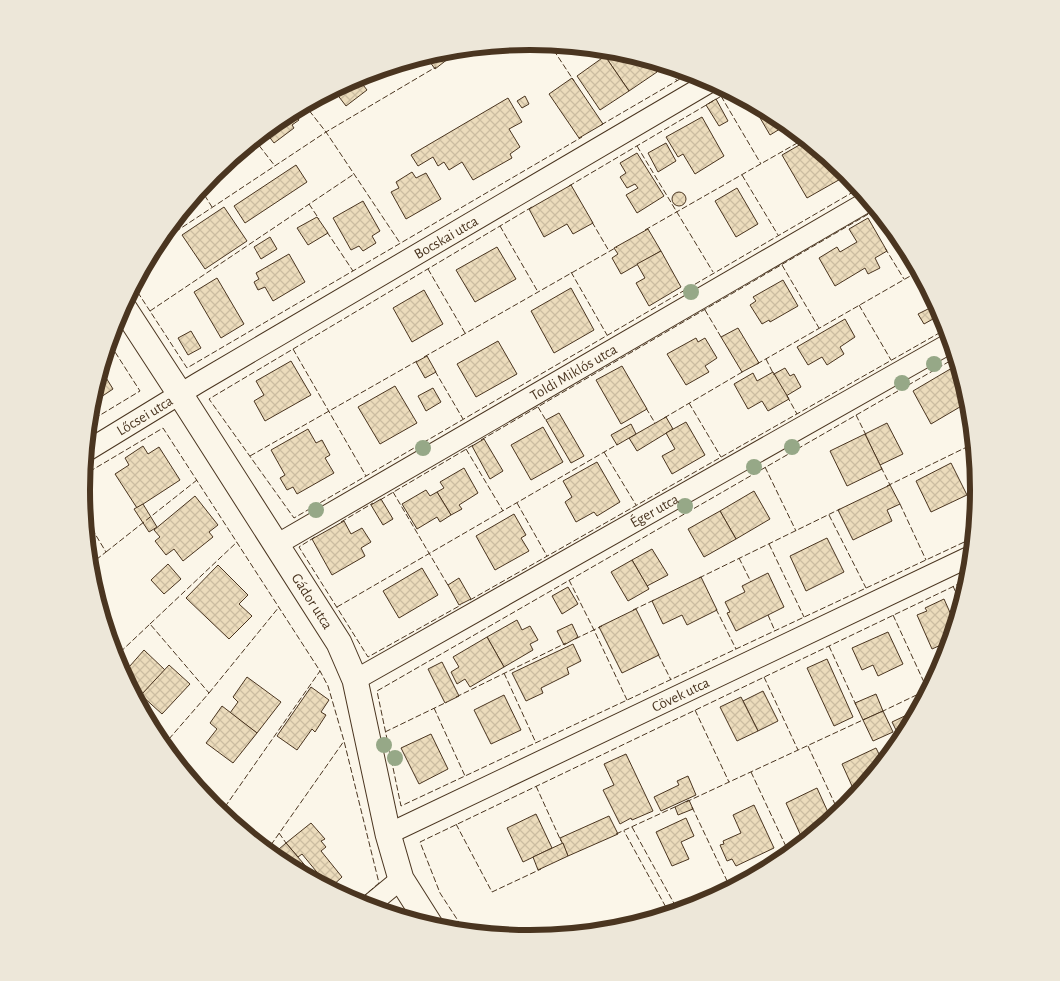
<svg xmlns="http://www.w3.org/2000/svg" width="1060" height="981" font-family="'Alegreya Sans',sans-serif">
  <defs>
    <pattern id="building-cross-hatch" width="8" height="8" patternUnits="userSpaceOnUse" patternTransform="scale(1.25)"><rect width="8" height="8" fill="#ecdcbc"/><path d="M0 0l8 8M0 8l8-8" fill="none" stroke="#ccbda1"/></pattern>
  </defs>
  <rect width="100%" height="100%" fill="#fbf6e9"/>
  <g fill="url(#building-cross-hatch)" stroke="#4a3520">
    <polygon points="462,48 435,69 425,55 443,50"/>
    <polygon points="615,50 649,59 657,72 629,91 605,56"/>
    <polygon points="605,56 629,91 600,110 577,76"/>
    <polygon points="362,74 365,78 360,81 367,90 346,106 333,89"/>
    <polygon points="572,78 603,124 579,138 549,94"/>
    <polygon points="525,96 529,104 522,108 517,101"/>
    <polygon points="508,98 522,122 509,129 520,147 510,154 512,158 473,180 462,162 449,170 444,162 438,166 433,157 418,166 411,155"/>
    <polygon points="716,99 728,121 719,126 706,105"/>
    <polygon points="754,103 780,117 788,124 770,135 752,104"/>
    <polygon points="292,111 299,120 292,125 294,128 274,143 264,130 281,117"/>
    <polygon points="702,117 724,156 695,174 683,154 678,157 666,137"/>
    <polygon points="808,140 836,163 844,177 807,198 782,155"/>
    <polygon points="666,143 676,161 658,172 648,153"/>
    <polygon points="637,153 664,196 637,213 626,195 638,188 635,184 627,188 620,177 626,173 620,163"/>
    <polygon points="296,165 307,182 245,223 234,206"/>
    <polygon points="412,172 416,178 426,173 441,199 406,219 391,192 399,188 396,182"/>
    <polygon points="571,185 593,223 573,234 567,224 544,237 529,209"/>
    <polygon points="737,188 758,224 736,237 715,201"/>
    <circle cx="679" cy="199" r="7"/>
    <polygon points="363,201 380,231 372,236 376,243 363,251 359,246 351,250 333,218"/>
    <polygon points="224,207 247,241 205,269 182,235"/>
    <polygon points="317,217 328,233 308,245 297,228"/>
    <polygon points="868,218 887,251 875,258 880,268 868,274 865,268 835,286 819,258 837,247 840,252 857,242 849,229"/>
    <polygon points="648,229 661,251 621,274 612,258 618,254 614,248"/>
    <polygon points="270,237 277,249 261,259 254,247"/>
    <polygon points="497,247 516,279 475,302 456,270"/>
    <polygon points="661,251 681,287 649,306 636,283 645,278 637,264"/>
    <polygon points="289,254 305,282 273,301 265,287 258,290 254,282 259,279 256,273"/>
    <polygon points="217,278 244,324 221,338 194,292"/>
    <polygon points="783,280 798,306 770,322 769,320 762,324 750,305 756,301 753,297"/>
    <polygon points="926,282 945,319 947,324 938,329 933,319 924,324 918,314 932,307 919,286"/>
    <polygon points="571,288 594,330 554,353 531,311"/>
    <polygon points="424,290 443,324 412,342 393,308"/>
    <polygon points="845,319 855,337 840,347 844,354 827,365 822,357 808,365 797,347"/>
    <polygon points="738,328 759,363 742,372 721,337"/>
    <polygon points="191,331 201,348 188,355 178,338"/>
    <polygon points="696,338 698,342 705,338 717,358 705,366 709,372 686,385 667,354"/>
    <polygon points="498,341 517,374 476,397 457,364"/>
    <polygon points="427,356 436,372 425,378 416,362"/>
    <polygon points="291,361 311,395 265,421 254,401 264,395 256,381"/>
    <polygon points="622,366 647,409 621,424 596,380"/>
    <polygon points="100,368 113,389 89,405 89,403"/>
    <polygon points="785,368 790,376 794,374 801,387 786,396 774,374"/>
    <polygon points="952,368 970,401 931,424 913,391"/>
    <polygon points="773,372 789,399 768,411 762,401 748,409 734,384 753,373 757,381"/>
    <polygon points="395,386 417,423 380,444 358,407"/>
    <polygon points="433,388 441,402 426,411 418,396"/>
    <polygon points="559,413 584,456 571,463 546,420"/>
    <polygon points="666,417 673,429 637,451 629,438"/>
    <polygon points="686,422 705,455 672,474 662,456 675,449 666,433"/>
    <polygon points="887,423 903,454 880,465 865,434"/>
    <polygon points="631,424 636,434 617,445 611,435"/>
    <polygon points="543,427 563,462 531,480 511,445"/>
    <polygon points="308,429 316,443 322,440 330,455 325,458 334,473 297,494 293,487 287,490 280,478 285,475 271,450"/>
    <polygon points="865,434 882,469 847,486 830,451"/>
    <polygon points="484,439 503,471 490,479 472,446"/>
    <polygon points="143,446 148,454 159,447 180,480 137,508 115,474 129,465 125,458"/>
    <polygon points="597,462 620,502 597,516 594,512 576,522 565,502 572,497 563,481"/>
    <polygon points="951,463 967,495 931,512 916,481"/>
    <polygon points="464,468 478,493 459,505 462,509 451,515 437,492 444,488 440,482"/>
    <polygon points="890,485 900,504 887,510 892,521 853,540 838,510"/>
    <polygon points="426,490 430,496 437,492 451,515 440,522 437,517 417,529 402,504"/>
    <polygon points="754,491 770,519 736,539 720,511"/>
    <polygon points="195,496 218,525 209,532 213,537 183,561 174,549 166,555 155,541 160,537 154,530"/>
    <polygon points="381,499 393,519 383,525 371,505"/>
    <polygon points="143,504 157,527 149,532 134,509"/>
    <polygon points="720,511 736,539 704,557 688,529"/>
    <polygon points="514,514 526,535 521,538 529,551 495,570 476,536"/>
    <polygon points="344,521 351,534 362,528 371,542 361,548 365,556 332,575 312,539"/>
    <polygon points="827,538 844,572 806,591 790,556"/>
    <polygon points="652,549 668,575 647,586 632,560"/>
    <polygon points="632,560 649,589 628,601 611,572"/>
    <polygon points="168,564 181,579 164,594 151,580"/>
    <polygon points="218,565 248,595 239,604 252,616 229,639 186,598"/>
    <polygon points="422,568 438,595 399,618 383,591"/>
    <polygon points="768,573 784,607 736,631 727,613 730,612 725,602 745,592 742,586"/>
    <polygon points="701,577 717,610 687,625 682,615 663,624 652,601"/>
    <polygon points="459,578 471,599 459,605 448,585"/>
    <polygon points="568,587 578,604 562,614 552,596"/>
    <polygon points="944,599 956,626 952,640 932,649 917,615 927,611 925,608"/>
    <polygon points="636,609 659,655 622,673 599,627"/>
    <polygon points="517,620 522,630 530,626 538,640 530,644 533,650 504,667 487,637"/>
    <polygon points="572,624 578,637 564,645 557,631"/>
    <polygon points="888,632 903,664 878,676 873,665 862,670 852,648"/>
    <polygon points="487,637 504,667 470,687 465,679 457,684 451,672 459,667 453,657"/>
    <polygon points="573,644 581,661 567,668 569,674 541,688 543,693 526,701 512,673"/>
    <polygon points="144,650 165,670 136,701 122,675"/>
    <polygon points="827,659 853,717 834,726 807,668"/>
    <polygon points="442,662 459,696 445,703 428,669"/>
    <polygon points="169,665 190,684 162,714 141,695"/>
    <polygon points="247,677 281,702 257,733 230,713 238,702 233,697"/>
    <polygon points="311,687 329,700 321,712 326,715 315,732 312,729 297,750 277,736"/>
    <polygon points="763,691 778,721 758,731 743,701"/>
    <polygon points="876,694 883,711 863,720 855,703"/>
    <polygon points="504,695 521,730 491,744 474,710"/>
    <polygon points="741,697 758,731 737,741 720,707"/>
    <polygon points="222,706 257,733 233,763 206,743 217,729 210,723"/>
    <polygon points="883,711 893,732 873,741 863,720"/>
    <polygon points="913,712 915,718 902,742 892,722"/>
    <polygon points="431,734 448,769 419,784 401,748"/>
    <polygon points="876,748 884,764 857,797 842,764"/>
    <polygon points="626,754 653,811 632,820 631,818 620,824 603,790 614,785 604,764"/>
    <polygon points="688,776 696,795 661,811 654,797 679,785 677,781"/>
    <polygon points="817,788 832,821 801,836 786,803"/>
    <polygon points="689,800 693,809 678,815 675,807"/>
    <polygon points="754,805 774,848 736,866 732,859 727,861 720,845 724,844 723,841 741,833 733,815"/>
    <polygon points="536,814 552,848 523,862 507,828"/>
    <polygon points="609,816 618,834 568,856 560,838"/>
    <polygon points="686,818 694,836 681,842 689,859 672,866 656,832"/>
    <polygon points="311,823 325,839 321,841 326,847 321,851 342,877 330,888 302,854 298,857 286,843"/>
    <polygon points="286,843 303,863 293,871 280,864 271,856"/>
    <polygon points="563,843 568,856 538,870 533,857"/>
  </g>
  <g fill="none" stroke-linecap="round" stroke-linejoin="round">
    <defs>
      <g id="minor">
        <path id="s1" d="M85 452 198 383 712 81"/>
        <path id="s2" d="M276 545 870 200"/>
        <path id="s3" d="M355 680 952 342"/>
        <path id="s4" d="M388 834 973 555"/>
        <polyline points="366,908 401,879"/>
      </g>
      <g id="tertiary">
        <path id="s5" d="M122 305 180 394 339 643 355 680 388 834 401 879 432 928"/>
      </g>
    </defs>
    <use href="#minor" stroke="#4a3520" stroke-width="22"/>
    <use href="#tertiary" stroke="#4a3520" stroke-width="27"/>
    <use href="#minor" stroke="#fbf6e9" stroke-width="20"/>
    <use href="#tertiary" stroke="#fbf6e9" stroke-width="25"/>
    <g stroke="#4a3520" stroke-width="1" stroke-dasharray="6 2.5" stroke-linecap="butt">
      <polyline points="549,43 574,81"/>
      <polyline points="666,65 677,81"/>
      <polyline points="721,96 761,164"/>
      <polyline points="304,104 326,132 400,243"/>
      <polyline points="601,125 692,72"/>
      <polyline points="254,139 275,166"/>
      <polyline points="637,146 713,272"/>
      <polyline points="844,170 856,190"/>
      <polyline points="742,175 778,235"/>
      <polyline points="569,186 730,91"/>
      <polyline points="200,188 212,207"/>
      <polyline points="309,204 319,219"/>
      <polyline points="532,207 209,399 294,518 860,188"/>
      <polyline points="592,222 609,251"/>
      <polyline points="500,226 538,292"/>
      <polyline points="645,230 806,138"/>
      <polyline points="327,232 353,271"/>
      <polyline points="154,246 326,132 436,67"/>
      <polyline points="885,248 904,279"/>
      <polyline points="782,265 819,328"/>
      <polyline points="428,269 465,333"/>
      <polyline points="571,272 607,335"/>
      <polyline points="133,285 187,368 582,137"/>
      <polyline points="859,305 891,360"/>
      <polyline points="705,310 721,337"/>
      <polyline points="150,311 354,174"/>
      <polyline points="293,349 366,476"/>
      <polyline points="424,357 617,247"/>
      <polyline points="957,357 377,691 401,806 975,537"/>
      <polyline points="954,358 960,367"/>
      <polyline points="766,359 774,375"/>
      <polyline points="757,364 919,271"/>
      <polyline points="435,371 463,419"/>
      <polyline points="787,396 797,414"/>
      <polyline points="689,403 721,457"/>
      <polyline points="538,407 547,422"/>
      <polyline points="646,408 655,423"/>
      <polyline points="856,415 866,435"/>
      <polyline points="664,418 744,371"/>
      <polyline points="87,423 140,391 108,341"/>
      <polyline points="481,440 877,209"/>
      <polyline points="965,448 978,475"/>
      <polyline points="466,449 503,511"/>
      <polyline points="604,452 636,505"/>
      <polyline points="250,456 417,361"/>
      <polyline points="765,467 796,531"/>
      <polyline points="881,467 890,485"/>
      <polyline points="82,476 163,428 320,671 328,686 344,741 379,883 355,904"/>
      <polyline points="887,486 975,443"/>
      <polyline points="393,492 449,587"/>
      <polyline points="380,500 475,444"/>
      <polyline points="517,503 547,556"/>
      <polyline points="900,504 926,560"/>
      <polyline points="83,514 106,552 88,566"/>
      <polyline points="829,515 866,588"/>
      <polyline points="341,522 373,503"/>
      <polyline points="315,537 299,547 368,657 461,605"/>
      <polyline points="769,544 804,617"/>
      <polyline points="106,552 197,480"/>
      <polyline points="739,558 751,582"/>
      <polyline points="699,578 840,509"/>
      <polyline points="569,580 594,630 627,700"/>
      <polyline points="953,586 962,606"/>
      <polyline points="470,600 948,328"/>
      <polyline points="337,607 618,444"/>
      <polyline points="716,609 736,649"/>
      <polyline points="633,610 654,600"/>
      <polyline points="768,615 775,631"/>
      <polyline points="893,615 929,693"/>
      <polyline points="150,624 237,542"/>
      <polyline points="575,639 602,626"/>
      <polyline points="829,646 856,705"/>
      <polyline points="658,654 671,680"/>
      <polyline points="114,658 150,624 209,693 162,747"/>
      <polyline points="504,673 536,743"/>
      <polyline points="764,677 798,750"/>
      <polyline points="209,693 279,607"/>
      <polyline points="456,697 566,643"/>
      <polyline points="434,708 465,776"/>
      <polyline points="695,710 729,782"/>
      <polyline points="881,712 931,688"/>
      <polyline points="385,732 447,702"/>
      <polyline points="808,746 840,815"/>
      <polyline points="751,772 790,855"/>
      <polyline points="536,786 561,841"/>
      <polyline points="686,802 865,719"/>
      <polyline points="692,807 729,885"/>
      <polyline points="220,814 320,671"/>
      <polyline points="456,824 492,892 541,869"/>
      <polyline points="632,827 676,907 729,885 785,860"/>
      <polyline points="279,833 286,843"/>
      <polyline points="616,834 677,806"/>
      <polyline points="266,852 344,741"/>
      <polyline points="303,863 322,886"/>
      <polyline points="383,913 391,907 398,918"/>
      <polyline points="617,931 668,911 624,831"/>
      <polyline points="466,933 440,893 420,842 971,578"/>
    </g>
  </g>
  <g fill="#96a887">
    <circle cx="691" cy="292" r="8"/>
    <circle cx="934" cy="364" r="8"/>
    <circle cx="902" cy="383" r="8"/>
    <circle cx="792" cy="447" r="8"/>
    <circle cx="423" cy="448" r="8"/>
    <circle cx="754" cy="467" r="8"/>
    <circle cx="685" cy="506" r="8"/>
    <circle cx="316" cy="510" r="8"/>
    <circle cx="384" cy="745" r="8"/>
    <circle cx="395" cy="758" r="8"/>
  </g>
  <g text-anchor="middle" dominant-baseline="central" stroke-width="4" stroke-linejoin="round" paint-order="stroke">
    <g font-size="15" fill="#4a3520" stroke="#fbf6e9">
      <text stroke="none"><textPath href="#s1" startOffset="420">Bocskai utca</textPath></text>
      <text stroke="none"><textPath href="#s2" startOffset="344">Toldi Miklós utca</textPath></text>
      <text stroke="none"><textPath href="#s1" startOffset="70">Lőcsei utca</textPath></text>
      <text stroke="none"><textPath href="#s3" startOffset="344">Éger utca</textPath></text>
      <text stroke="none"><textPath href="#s5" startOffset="352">Gádor utca</textPath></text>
      <text stroke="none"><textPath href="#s4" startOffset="324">Cövek utca</textPath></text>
    </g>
  </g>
  <path d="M0 0H1060V981H0ZM90 490a440 440 0 1 1 880 0a440 440 0 1 1-880 0Z" fill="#ede7d9" fill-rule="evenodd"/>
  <path fill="none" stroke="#4a3520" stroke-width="6" d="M90 490a440 440 0 1 1 880 0a440 440 0 1 1-880 0Z"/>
</svg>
